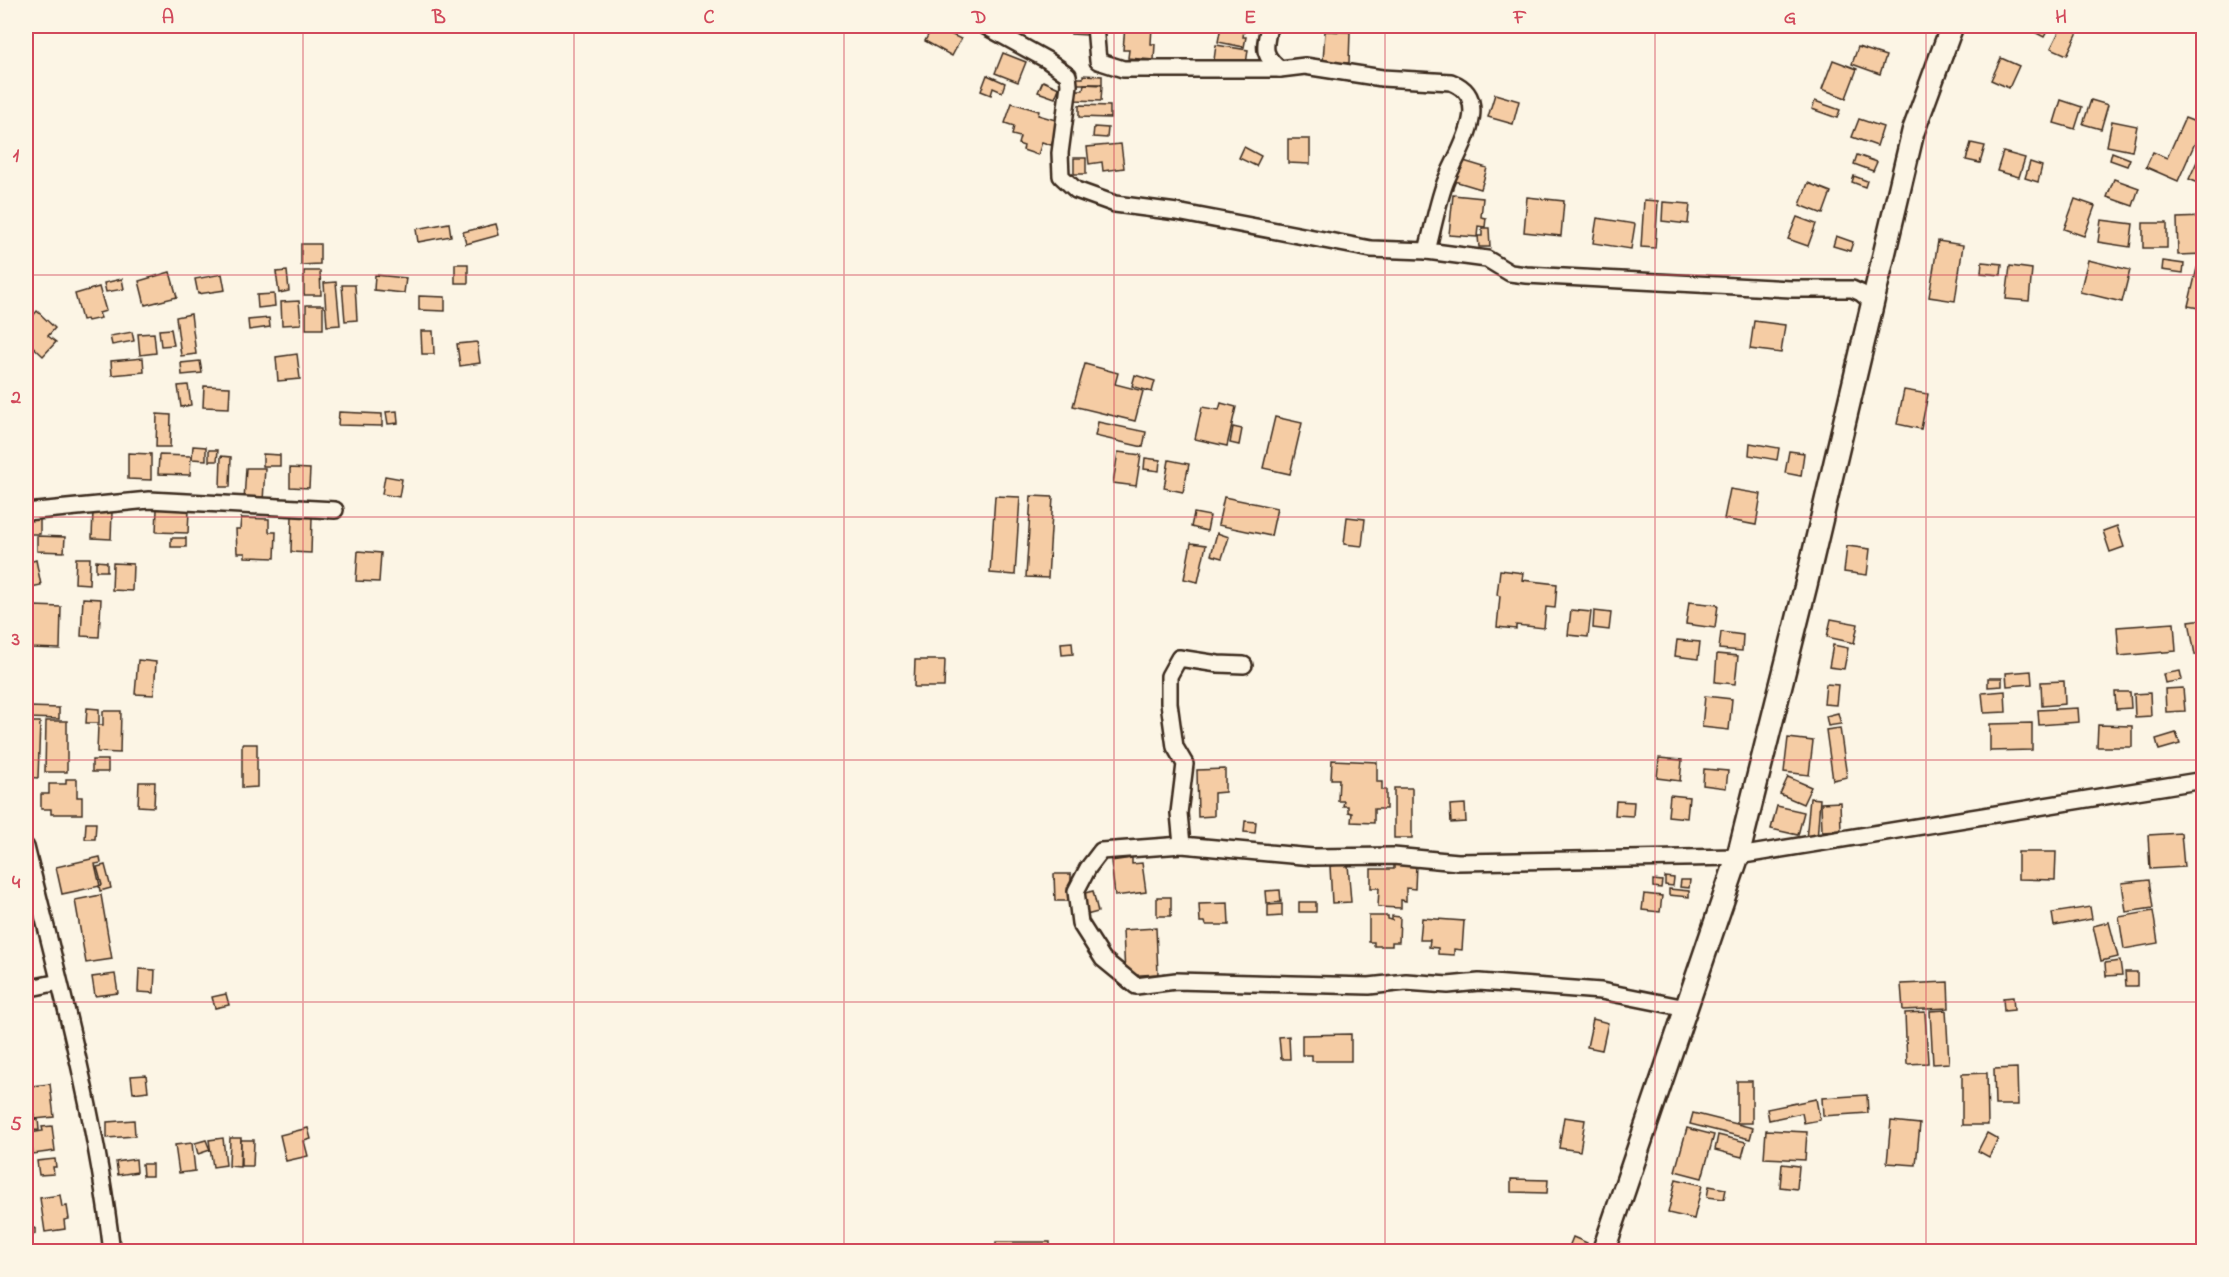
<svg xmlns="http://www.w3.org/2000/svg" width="2229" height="1277" font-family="'Indie Flower',sans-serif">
  <rect width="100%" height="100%" fill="#fcf5e5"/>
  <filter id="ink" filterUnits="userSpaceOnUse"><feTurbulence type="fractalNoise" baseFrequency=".0167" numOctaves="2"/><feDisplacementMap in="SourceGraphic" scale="12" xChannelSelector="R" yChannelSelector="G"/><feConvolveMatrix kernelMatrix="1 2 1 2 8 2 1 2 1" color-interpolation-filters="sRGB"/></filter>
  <g filter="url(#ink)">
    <g fill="#f5cca4" stroke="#3b2a1e" stroke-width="1.5">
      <polygon points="933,26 961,39 952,56 925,41"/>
      <polygon points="1017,26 1038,26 1036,30 1029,26 1027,30"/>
      <polygon points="1072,26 1088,26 1087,35 1071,34"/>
      <polygon points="1125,26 1152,26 1151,44 1155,44 1154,60 1128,58 1129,50 1123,50"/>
      <polygon points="1221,26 1248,26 1247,31 1244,30 1243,37 1246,37 1244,47 1218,42"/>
      <polygon points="2023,26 2050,26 2044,37"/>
      <polygon points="2062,26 2078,32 2067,55 2051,48"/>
      <polygon points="1325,31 1350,32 1349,63 1323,62"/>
      <polygon points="1216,45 1248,50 1246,64 1214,60"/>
      <polygon points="1858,47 1886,56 1880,74 1852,64"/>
      <polygon points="1003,53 1026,62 1018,82 995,73"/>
      <polygon points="2001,58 2019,66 2009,88 1991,80"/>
      <polygon points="1833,60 1857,69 1846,98 1822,89"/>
      <polygon points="987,75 1005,83 1002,92 993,88 991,95 981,91"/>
      <polygon points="1083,75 1102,76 1102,84 1075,84 1076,78 1083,78"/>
      <polygon points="1043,81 1059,88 1055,98 1038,92"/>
      <polygon points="1084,84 1102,85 1101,101 1075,100 1075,90 1083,90"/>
      <polygon points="1495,94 1519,101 1513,124 1488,117"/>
      <polygon points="2061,100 2082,107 2075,129 2054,123"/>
      <polygon points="2091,100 2108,105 2101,129 2083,124"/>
      <polygon points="1815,101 1840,110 1837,118 1812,109"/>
      <polygon points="1012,103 1039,111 1038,115 1059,121 1051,145 1042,142 1038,155 1023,150 1024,146 1018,144 1020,137 1012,135 1014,126 1005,123"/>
      <polygon points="1079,105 1110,106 1110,118 1079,117"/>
      <polygon points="2185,118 2203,125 2178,181 2146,167 2153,152 2167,158"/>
      <polygon points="1859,119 1883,127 1877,146 1852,137"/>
      <polygon points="2112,121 2137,126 2132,151 2107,146"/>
      <polygon points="1094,127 1108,128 1107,138 1093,137"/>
      <polygon points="1288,139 1310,139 1310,164 1288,163"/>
      <polygon points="1971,143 1985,146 1980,163 1966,160"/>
      <polygon points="1121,144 1124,168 1103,171 1102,162 1089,164 1087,147"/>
      <polygon points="1244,147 1261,156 1256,166 1239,158"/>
      <polygon points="2003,152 2025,158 2019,177 1997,171"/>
      <polygon points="2112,152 2130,159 2127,166 2110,160"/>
      <polygon points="1857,155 1877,162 1873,171 1854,164"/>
      <polygon points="2200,155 2204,157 2203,185 2189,179"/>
      <rect x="1074" y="158" width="12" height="16"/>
      <polygon points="1457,159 1487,168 1481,189 1451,180"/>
      <polygon points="2030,162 2042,166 2038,182 2025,178"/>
      <polygon points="1854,176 1867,181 1865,187 1852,182"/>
      <polygon points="2114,179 2139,188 2133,206 2107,197"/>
      <polygon points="1808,183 1831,192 1823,214 1800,205"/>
      <polygon points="1453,195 1483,198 1481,217 1486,218 1485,227 1478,226 1477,237 1449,235"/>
      <polygon points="1527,197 1564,201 1561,236 1524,232"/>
      <polygon points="2075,199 2095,206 2084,236 2064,229"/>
      <polygon points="1644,200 1658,201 1655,248 1641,247"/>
      <polygon points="1663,202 1690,204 1688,224 1662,221"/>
      <polygon points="1797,217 1816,224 1808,246 1788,239"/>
      <polygon points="2204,217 2204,254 2178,255 2177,218"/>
      <polygon points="1597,218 1635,224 1631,249 1593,243"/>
      <polygon points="2101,220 2133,224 2130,247 2098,242"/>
      <polygon points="449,223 451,236 418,242 416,229"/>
      <rect x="2143" y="223" width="24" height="25"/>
      <polygon points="496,224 499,235 466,244 463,232"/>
      <polygon points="1482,228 1489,228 1490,247 1479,247 1478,236 1482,236"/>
      <polygon points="1836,236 1853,242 1850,251 1833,246"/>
      <polygon points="1938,241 1963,245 1955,301 1929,297"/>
      <polygon points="301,244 320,244 320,264 301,265"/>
      <polygon points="2088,260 2130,270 2122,302 2080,292"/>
      <polygon points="2163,261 2184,264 2183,273 2162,270"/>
      <polygon points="1982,262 2002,264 2001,275 1981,273"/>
      <rect x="455" y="264" width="13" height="19"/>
      <polygon points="2010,266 2032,269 2029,301 2006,299"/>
      <polygon points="2197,268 2204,269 2204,309 2188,306"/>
      <polygon points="287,271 289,291 279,293 276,272"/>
      <polygon points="304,271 320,271 321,295 304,295"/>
      <polygon points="170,272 177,297 145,305 139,281"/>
      <polygon points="222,274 225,290 198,294 195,279"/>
      <polygon points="375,275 406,278 404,293 374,290"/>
      <polygon points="122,279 124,289 106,292 104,283"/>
      <polygon points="336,282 340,325 327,326 324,283"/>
      <polygon points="342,285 355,285 357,320 345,321"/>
      <polygon points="99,287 106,311 99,313 101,318 88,321 87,319 82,320 75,294"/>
      <polygon points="274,294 275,306 258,308 257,295"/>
      <polygon points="419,296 445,297 445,311 419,310"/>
      <polygon points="299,301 301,324 282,325 281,302"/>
      <rect x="306" y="305" width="17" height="24"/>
      <polygon points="37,311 55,328 48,336 56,342 43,356 26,340 26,324"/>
      <polygon points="191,314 196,354 181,356 176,317"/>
      <polygon points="269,318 270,327 249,330 248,320"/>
      <polygon points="1754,321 1785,325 1781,353 1750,349"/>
      <polygon points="171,329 174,345 161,346 159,330"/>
      <polygon points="421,331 433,331 434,354 422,354"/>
      <polygon points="132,332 134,341 112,345 110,336"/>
      <polygon points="154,333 156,353 140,355 138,334"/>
      <polygon points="477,342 480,363 460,366 457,344"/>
      <polygon points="297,354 300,379 278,381 276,357"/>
      <polygon points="143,358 144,372 112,375 111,361"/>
      <polygon points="200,361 202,373 182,375 181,363"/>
      <polygon points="1085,364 1118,373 1115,384 1143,391 1135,421 1073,406"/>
      <polygon points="1135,375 1155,381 1152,392 1132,386"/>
      <polygon points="188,385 191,405 181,407 178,386"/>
      <polygon points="204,386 230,387 229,408 203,407"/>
      <polygon points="1904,390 1928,394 1921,429 1897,424"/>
      <polygon points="1221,403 1236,407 1227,446 1195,439 1202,407 1219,410"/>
      <polygon points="397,411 398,423 388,424 386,412"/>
      <polygon points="339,412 382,414 382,426 338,425"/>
      <polygon points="157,414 171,415 170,447 156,447"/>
      <polygon points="1275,417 1302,423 1290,474 1263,468"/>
      <polygon points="1098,422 1146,432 1143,447 1095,436"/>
      <polygon points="1233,427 1242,429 1239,445 1230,443"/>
      <polygon points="1750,443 1779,448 1777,460 1749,455"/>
      <polygon points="193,446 206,447 206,460 192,459"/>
      <polygon points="209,450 218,450 217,461 209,461"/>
      <polygon points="1789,451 1804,453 1801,476 1785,473"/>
      <polygon points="1118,452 1141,455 1136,486 1113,483"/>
      <polygon points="128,453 151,454 151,480 128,479"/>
      <polygon points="263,454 280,455 280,466 263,466"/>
      <polygon points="159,455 191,456 190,475 158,474"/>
      <polygon points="221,456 231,457 230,487 220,487"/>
      <polygon points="1145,458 1160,460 1159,471 1144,469"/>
      <polygon points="1169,460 1189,464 1183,492 1164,488"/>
      <polygon points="246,468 265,468 263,501 244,501"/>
      <polygon points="290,468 310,469 309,488 290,487"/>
      <polygon points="385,476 402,479 399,497 382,494"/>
      <polygon points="1730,489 1761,494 1756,525 1724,519"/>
      <polygon points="995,496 1020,497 1015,575 990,573"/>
      <polygon points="1031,496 1053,497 1048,578 1026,577"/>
      <polygon points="1224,497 1277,508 1271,536 1218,525"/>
      <polygon points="157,509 189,510 188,533 156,532"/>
      <polygon points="93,511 112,512 111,539 92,538"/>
      <polygon points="1194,513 1210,516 1207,531 1191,527"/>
      <polygon points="292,516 312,517 311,553 291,552"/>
      <polygon points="1347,517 1365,519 1362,546 1344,544"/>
      <rect x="27" y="518" width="13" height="16"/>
      <polygon points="241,518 269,519 269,532 276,532 275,558 245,557 245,553 237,553 236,529 240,529"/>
      <polygon points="2117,526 2124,547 2110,552 2103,531"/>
      <polygon points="1217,533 1229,537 1222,558 1211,555"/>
      <polygon points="37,536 65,537 64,552 37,551"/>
      <rect x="171" y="538" width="15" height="9"/>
      <polygon points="1191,543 1206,545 1198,582 1184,579"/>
      <polygon points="1847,546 1870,549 1867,575 1844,572"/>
      <polygon points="358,551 381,553 379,582 356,581"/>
      <polygon points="76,558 90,558 89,584 75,583"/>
      <polygon points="36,560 41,585 26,588 26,563"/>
      <polygon points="96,561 107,562 107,571 96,571"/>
      <polygon points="113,563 133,564 132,591 112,590"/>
      <polygon points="1500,570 1523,573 1522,580 1557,584 1555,608 1546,607 1544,628 1516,625 1516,629 1497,627 1500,596 1497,595"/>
      <polygon points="83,598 101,599 99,637 81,636"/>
      <polygon points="1689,602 1718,605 1715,628 1686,624"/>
      <polygon points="33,606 61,607 60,649 31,648"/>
      <polygon points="1571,610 1591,612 1588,637 1568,635"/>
      <polygon points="1594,611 1611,613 1609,630 1593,628"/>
      <polygon points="1831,619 1858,624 1854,643 1827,637"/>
      <polygon points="2204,619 2204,653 2195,655 2189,621"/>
      <polygon points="2174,623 2176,651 2119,656 2117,627"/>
      <polygon points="1721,632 1743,635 1742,651 1719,649"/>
      <polygon points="1677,640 1700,642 1698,659 1675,656"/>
      <polygon points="1072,642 1073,654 1062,655 1061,643"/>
      <polygon points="1833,645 1848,648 1844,669 1829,667"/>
      <polygon points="1717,654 1738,656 1735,684 1715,682"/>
      <polygon points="138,660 156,662 154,695 135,694"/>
      <polygon points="915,660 945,660 944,687 914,687"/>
      <polygon points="2031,671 2032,684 2007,686 2006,673"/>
      <polygon points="2180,671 2182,680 2165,683 2163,674"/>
      <polygon points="1988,678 2002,678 2002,686 1988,687"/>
      <polygon points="2064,681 2065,704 2042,706 2041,682"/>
      <polygon points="1826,684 1838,685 1836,705 1824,704"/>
      <polygon points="2183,688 2185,711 2166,712 2165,689"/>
      <polygon points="2005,691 2006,712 1984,713 1982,693"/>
      <polygon points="2115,692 2130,692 2131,708 2116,709"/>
      <polygon points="2150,693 2151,716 2135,717 2134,694"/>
      <polygon points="1705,696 1732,699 1729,730 1702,727"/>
      <polygon points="29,707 59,708 59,719 29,718"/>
      <polygon points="87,708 99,709 99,723 86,723"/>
      <polygon points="2078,708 2079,722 2039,725 2038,710"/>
      <polygon points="103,711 121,711 120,753 97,752 98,725 103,725"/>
      <polygon points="1838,713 1841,724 1828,726 1826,716"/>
      <polygon points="46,721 67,721 67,772 45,772"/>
      <polygon points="26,722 40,722 38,778 26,777"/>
      <polygon points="2032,723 2032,750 1990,751 1990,724"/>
      <polygon points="2098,725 2132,726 2132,747 2097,747"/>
      <polygon points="1840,728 1847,777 1833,780 1826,730"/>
      <polygon points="2176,733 2180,744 2159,750 2156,739"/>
      <polygon points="1788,738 1813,741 1809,775 1784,772"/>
      <polygon points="242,744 257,744 257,787 242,788"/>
      <polygon points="1659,758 1682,760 1680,781 1657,778"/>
      <rect x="92" y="760" width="16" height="12"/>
      <polygon points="1332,760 1377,762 1377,782 1382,782 1382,790 1386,790 1386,809 1374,809 1374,823 1351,822 1352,813 1348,812 1348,806 1343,806 1344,801 1338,801 1339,779 1331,779"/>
      <polygon points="1225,769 1225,792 1214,793 1214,816 1198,817 1197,770"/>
      <polygon points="1704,769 1728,771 1726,788 1703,785"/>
      <polygon points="1788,777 1811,787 1803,804 1780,794"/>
      <polygon points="66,779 77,779 77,797 82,797 82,814 51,814 51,809 41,809 41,794 49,794 49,784 66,784"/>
      <polygon points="139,782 155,782 154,807 138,806"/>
      <rect x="1394" y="788" width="18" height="50"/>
      <polygon points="1670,795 1689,797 1687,818 1668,816"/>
      <polygon points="1810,798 1820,799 1817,841 1806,840"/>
      <polygon points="1616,801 1634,802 1633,816 1615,815"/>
      <polygon points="1840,802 1841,830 1822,831 1821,803"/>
      <polygon points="1465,804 1466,822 1451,823 1450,805"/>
      <polygon points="1777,806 1804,812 1798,835 1771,829"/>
      <polygon points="1245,821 1256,822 1255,833 1244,832"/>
      <polygon points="86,823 96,823 95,839 85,839"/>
      <polygon points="2181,833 2184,867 2150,869 2148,835"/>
      <polygon points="2018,852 2056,852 2055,880 2018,879"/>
      <polygon points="100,857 101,863 95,864 100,886 62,894 56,867"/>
      <polygon points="1132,858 1132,864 1142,863 1146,892 1115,896 1111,861"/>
      <polygon points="1348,864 1351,902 1332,903 1330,866"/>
      <polygon points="1394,864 1416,864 1415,889 1406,888 1406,901 1401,900 1401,908 1378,907 1379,888 1371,888 1371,869 1394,869"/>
      <polygon points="105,865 111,888 100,891 99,886 102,885 97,867"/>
      <polygon points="1054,874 1071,874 1071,901 1055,901"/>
      <polygon points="1665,877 1674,878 1673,886 1665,885"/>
      <polygon points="1653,880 1662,881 1661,888 1653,887"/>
      <polygon points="1681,880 1690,880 1689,888 1680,887"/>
      <polygon points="2149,880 2153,908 2126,912 2122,883"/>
      <polygon points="1669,889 1689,891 1689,897 1669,895"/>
      <polygon points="1280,890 1281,902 1267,903 1266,891"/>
      <polygon points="1093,891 1098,912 1086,915 1081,894"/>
      <polygon points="1644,894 1662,896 1660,912 1642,910"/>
      <polygon points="101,895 112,959 86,963 75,900"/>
      <rect x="1157" y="897" width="14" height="19"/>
      <rect x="1299" y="902" width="17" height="10"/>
      <polygon points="1228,903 1229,925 1206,925 1205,922 1200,922 1199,904"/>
      <polygon points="1282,904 1282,916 1268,917 1268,905"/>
      <polygon points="2090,907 2092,919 2054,926 2052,913"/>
      <polygon points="2153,911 2158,943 2124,949 2119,917"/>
      <polygon points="1369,916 1388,916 1388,919 1392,920 1392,916 1400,917 1399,942 1392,942 1392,946 1374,946 1374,942 1369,942"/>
      <polygon points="1422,918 1464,921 1462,950 1454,949 1454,955 1438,954 1438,948 1429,947 1430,940 1420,940"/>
      <polygon points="2109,922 2118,957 2101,961 2093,926"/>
      <polygon points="1156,928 1158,974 1125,976 1123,930"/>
      <polygon points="2120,961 2122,975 2106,976 2105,963"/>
      <polygon points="139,969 155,970 154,993 138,992"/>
      <polygon points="2125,972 2137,972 2137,986 2126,986"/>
      <polygon points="115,974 118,993 95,996 92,977"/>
      <polygon points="1948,982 1949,1008 1903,1010 1901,984"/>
      <polygon points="226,994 229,1005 215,1008 212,997"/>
      <polygon points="2013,997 2014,1010 2004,1011 2003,998"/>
      <polygon points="26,1001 29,1001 31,1032 26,1032"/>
      <polygon points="1946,1010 1949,1063 1933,1064 1930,1011"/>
      <polygon points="1925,1012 1928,1063 1907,1064 1905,1013"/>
      <polygon points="1593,1019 1608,1023 1602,1050 1587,1047"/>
      <polygon points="1351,1034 1351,1061 1312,1061 1312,1055 1302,1055 1302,1035"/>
      <polygon points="1289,1036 1290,1059 1281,1059 1279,1037"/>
      <polygon points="2017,1068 2018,1105 1995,1105 1994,1069"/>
      <polygon points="1987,1073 1988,1125 1962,1125 1962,1074"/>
      <polygon points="146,1075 148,1091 133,1093 131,1076"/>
      <rect x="1737" y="1081" width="15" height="42"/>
      <polygon points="50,1084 54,1117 35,1119 31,1086"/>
      <polygon points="1867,1095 1868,1113 1823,1116 1822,1098"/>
      <polygon points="1816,1099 1820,1120 1804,1123 1802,1113 1769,1120 1767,1109"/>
      <polygon points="1693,1113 1753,1128 1750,1139 1690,1124"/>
      <polygon points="1564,1117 1585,1120 1580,1151 1559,1148"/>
      <polygon points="38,1119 39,1130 26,1131 26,1120"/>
      <polygon points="134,1120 135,1136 107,1138 107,1122"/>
      <polygon points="1891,1121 1920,1124 1916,1165 1887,1163"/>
      <polygon points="52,1126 55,1151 33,1154 30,1133 43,1131 42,1127"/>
      <polygon points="308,1128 311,1139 304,1141 308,1156 286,1161 280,1135"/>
      <polygon points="1687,1128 1714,1135 1702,1178 1675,1171"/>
      <polygon points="1766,1130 1807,1132 1805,1160 1764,1158"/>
      <polygon points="1987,1133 1998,1139 1989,1157 1978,1151"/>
      <polygon points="1718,1135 1746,1142 1742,1157 1715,1150"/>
      <polygon points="223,1138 226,1165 213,1167 209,1140"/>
      <polygon points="230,1138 241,1138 240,1167 229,1166"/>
      <polygon points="206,1140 210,1150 198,1154 195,1143"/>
      <polygon points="241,1140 254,1140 253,1166 241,1166"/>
      <polygon points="192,1143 195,1171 179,1173 175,1145"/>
      <polygon points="55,1159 56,1167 53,1167 54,1174 39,1175 37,1161"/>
      <polygon points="136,1159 137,1172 118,1175 116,1162"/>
      <polygon points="142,1164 152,1164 152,1176 143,1176"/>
      <polygon points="1782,1164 1799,1166 1797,1189 1780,1187"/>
      <polygon points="1511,1179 1548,1180 1547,1193 1511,1192"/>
      <polygon points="1676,1179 1702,1185 1694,1219 1668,1213"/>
      <polygon points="1709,1186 1726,1189 1724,1199 1707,1197"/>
      <polygon points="60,1195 62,1207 67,1206 69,1219 64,1220 65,1229 45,1232 40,1198"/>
      <polygon points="35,1228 35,1234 28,1235 27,1229"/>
      <polygon points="1573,1237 1587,1243 1584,1252 1567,1252"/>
      <rect x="996" y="1242" width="54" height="10"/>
    </g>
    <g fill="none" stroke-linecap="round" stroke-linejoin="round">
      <defs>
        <g id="street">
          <polyline points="985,26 1047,60 1068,75 1069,85 1060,153 1061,176 1076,190 1115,204 1177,212 1371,249 1427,251 1487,259 1510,273 1526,275 1791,289 1852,289 1861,293 1873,303"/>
          <polyline points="1095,26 1098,61 1123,69 1280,69"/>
          <path d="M1269 26C1265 47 1261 54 1280 69L1305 66 1382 78 1451 82C1496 99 1456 154 1445 183 1437 205 1433 228 1427 251"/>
          <polyline points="26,512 149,500 335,510"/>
          <polyline points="1244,665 1218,664 1179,658 1169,676 1169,703 1175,747 1185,764 1179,813 1182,845 1313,857 1393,856 1458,862 1737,857"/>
          <polyline points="1182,845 1101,851 1088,868 1076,891 1080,923 1103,959 1136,986 1176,981 1369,986 1406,982 1448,985 1479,982 1601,991 1686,1008"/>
          <path d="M26 847C59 981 96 1114 112 1252"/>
          <polyline points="1738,856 2204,780"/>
          <polyline points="26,989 59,982"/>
        </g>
        <polyline id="secondary" points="1603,1252 1738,856 1806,585 1913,132 1952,26"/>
      </defs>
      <use href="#street" stroke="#3b2a1e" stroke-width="20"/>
      <use href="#secondary" stroke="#3b2a1e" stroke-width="26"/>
      <use href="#street" stroke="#fcf5e5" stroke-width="15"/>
      <use href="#secondary" stroke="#fcf5e5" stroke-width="21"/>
    </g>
  </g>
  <path fill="none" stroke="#d1495b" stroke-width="1.5" stroke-opacity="0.55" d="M303 26V1252M574 26V1252M844 26V1252M1114 26V1252M1385 26V1252M1655 26V1252M1926 26V1252M26 275H2204M26 517H2204M26 760H2204M26 1002H2204"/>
  <rect width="2229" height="1277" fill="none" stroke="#fcf5e5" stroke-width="66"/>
  <rect x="33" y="33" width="2163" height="1211" fill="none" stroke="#d1495b" stroke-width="2"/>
  <g font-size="20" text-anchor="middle" font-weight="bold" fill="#d1495b">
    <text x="168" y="23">A</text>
    <text x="439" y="23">B</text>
    <text x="709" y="23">C</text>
    <text x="979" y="23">D</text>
    <text x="1250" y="23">E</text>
    <text x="1520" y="23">F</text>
    <text x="1790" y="23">G</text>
    <text x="2061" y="23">H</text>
    <text x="16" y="161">1</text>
    <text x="16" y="403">2</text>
    <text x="16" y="645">3</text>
    <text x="16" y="888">4</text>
    <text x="16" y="1130">5</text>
  </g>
</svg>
